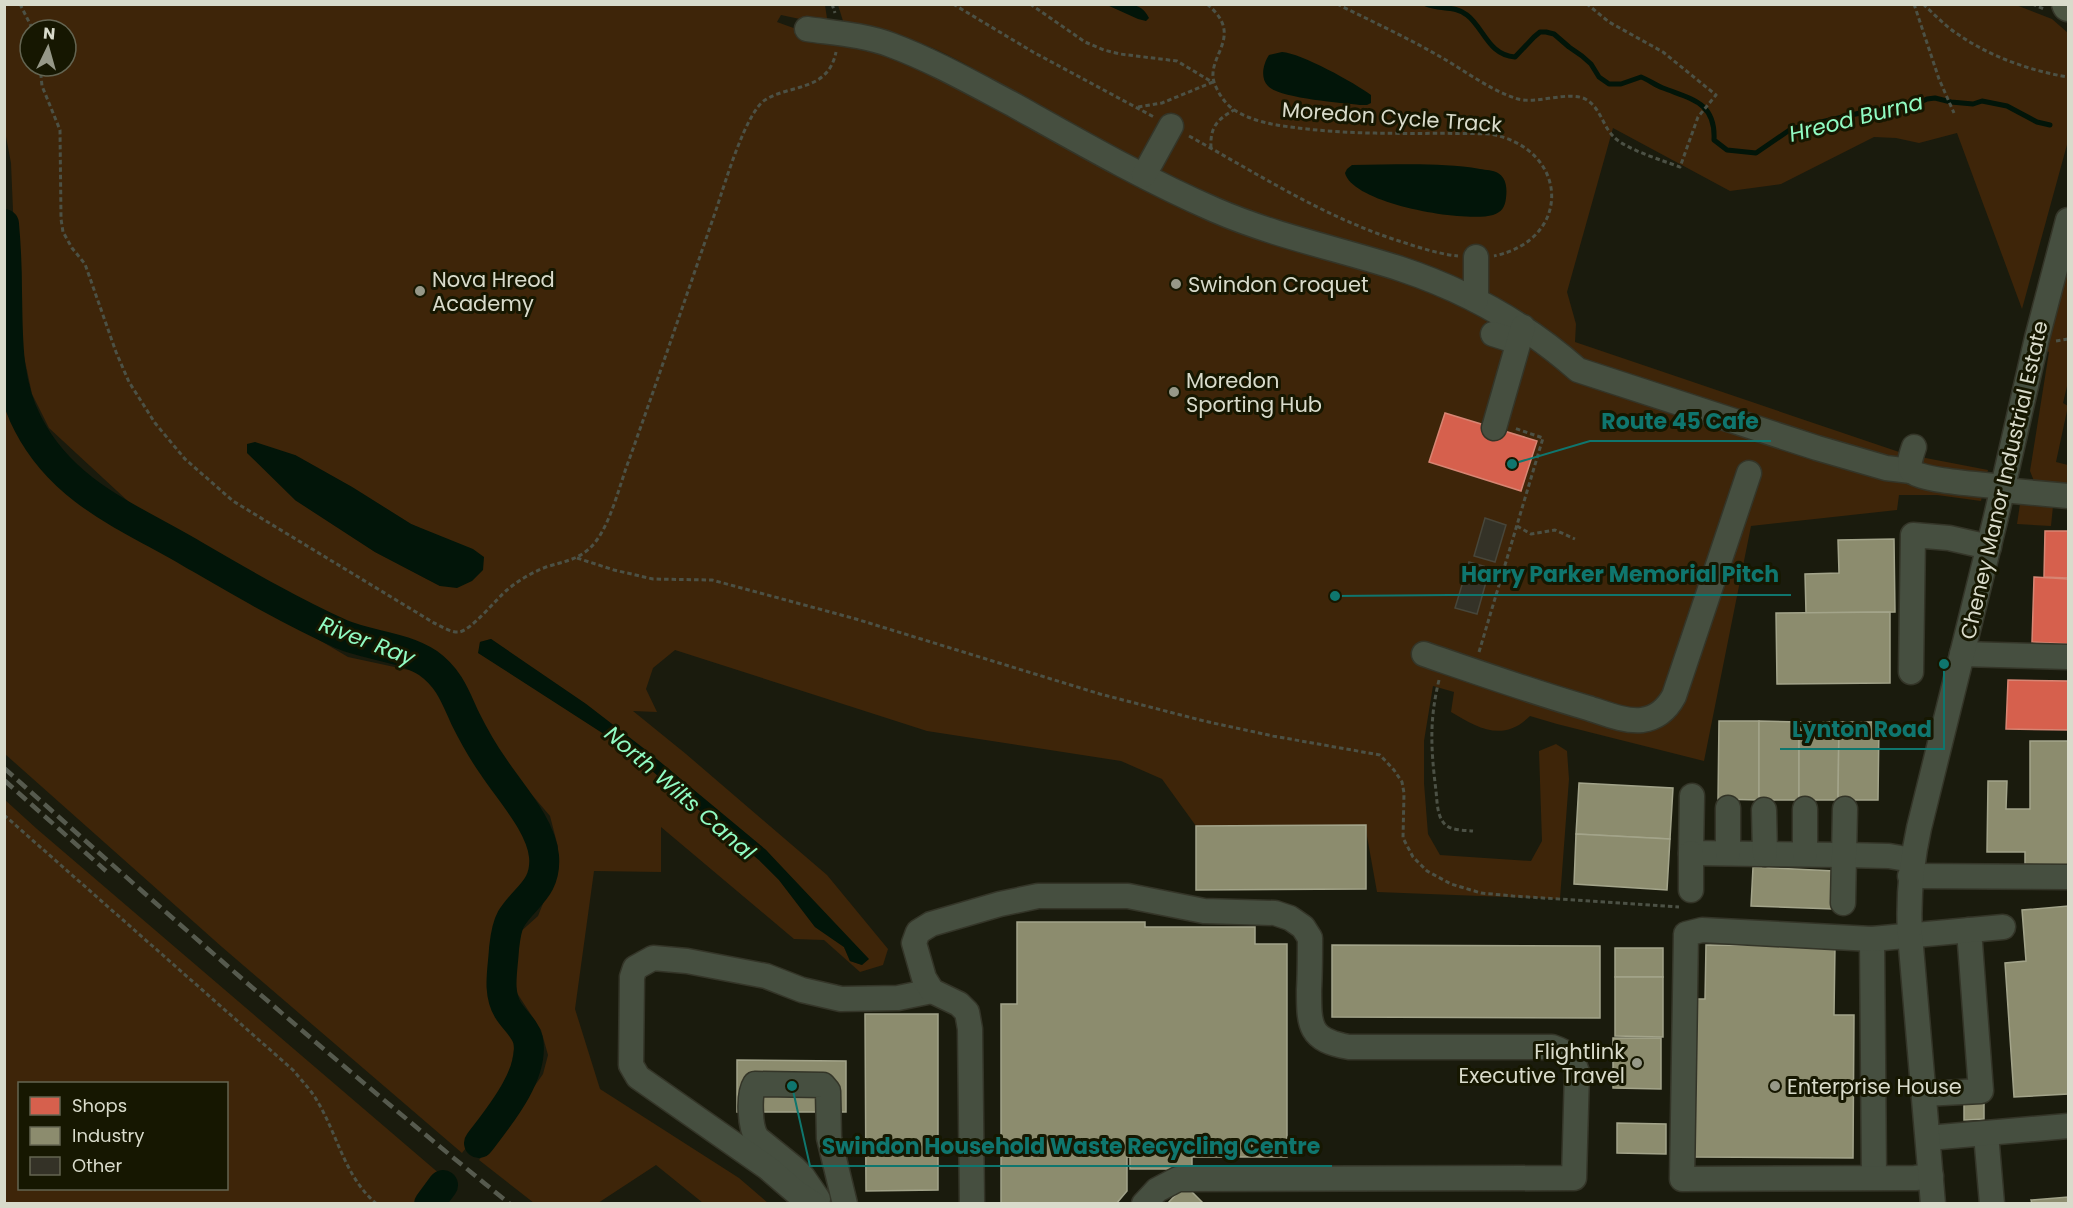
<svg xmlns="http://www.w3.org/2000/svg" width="2073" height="1208" font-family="Poppins,sans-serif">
  <rect width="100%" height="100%" fill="#1a1b0d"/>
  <g fill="#3e2509" fill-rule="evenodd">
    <path d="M4 5H825L828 25 781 15 777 22 843 46 990 79C944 49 896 31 843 21L838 5H2016L2052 19 2068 33V141L2022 309 1957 133 1919 143 1896 138 1874 137 1781 184 1730 191 1613 128 1567 292 1576 324 1575 342 1905 454 1988 470 1981 501 1937 495H1899L1897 510 1751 526 1704 761 1557 724 1530 716C1503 743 1478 728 1451 712L1454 692 1433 686 1424 741V783L1428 834 1440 855 1531 861 1542 841 1539 751 1556 744 1567 751 1569 779 1560 899 1377 892 1365 825 1196 826 1162 779 1121 761 927 731 675 650 653 668 646 689 657 712 633 711 686 754 827 875 888 949 883 965 860 972 824 940 794 939 661 827V872L594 871 575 1009 600 1089 739 1178 768 1203H703L656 1165 598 1203H534L479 1160 508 1124 543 1074 548 1055 541 1030 515 990 512 952 518 934 538 916 552 881 558 847 550 816 493 749 465 688 427 662 349 637 130 503 49 428 32 394 18 328 11 163 4 126ZM30 30H66V66H30ZM295 455 352 487 411 524 437 536 440 586 375 552 295 500ZM491 639 586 704 647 751 766 850 862 965 850 961 844 947 815 927 779 880 759 860 621 745 479 653 480 642Z"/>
    <polygon points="2068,256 2068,382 2063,403 2068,406 2056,462 2068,465 2068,492 2034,481 2030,471 2049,352 2040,348"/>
    <polygon points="4,338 12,410 50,474 96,508 348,657 427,674 450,696 474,757 503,793 528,828 534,853 531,878 491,939 491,974 515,1044 510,1072 477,1134 462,1153 222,947 5,754"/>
    <polygon points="2020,504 2053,506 2051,526 2017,524"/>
    <path d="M4 799 37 829 441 1175 426 1203H5ZM20 1084H226V1188H20Z"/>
  </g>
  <g fill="#021509">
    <path d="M1107 5C1123 4 1141 0 1149 18L1146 21 1138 19Z"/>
    <path d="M1282 52C1301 53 1355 83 1371 95V103L1367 105H1360C1341 103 1278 98 1268 86 1260 78 1263 64 1269 55Z"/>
    <path d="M1352 165C1394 165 1438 162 1480 169 1486 170 1493 170 1498 173 1507 178 1507 190 1506 198 1505 207 1502 212 1493 215 1465 223 1353 204 1345 173L1347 169Z"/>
    <polygon points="255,442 295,455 352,487 411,524 473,549 484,557 483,570 472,581 457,588 440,586 375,552 295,500 247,453 247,444"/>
    <polygon points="491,639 586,704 647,751 766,850 869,959 862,965 850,961 844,947 815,927 779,880 759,860 621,745 478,653 480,642"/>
  </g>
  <g fill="#d6604d" stroke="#d78573" stroke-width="1.5">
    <polygon points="1445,413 1537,441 1521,491 1429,462"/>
    <polygon points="2045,531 2068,531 2068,578 2044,577"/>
    <polygon points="2034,577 2068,579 2068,644 2032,642"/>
    <polygon points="2008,680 2068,681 2068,730 2006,729"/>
  </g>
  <g fill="#8c8c6e" stroke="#a3a48a" stroke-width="1.5">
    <polygon points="1894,539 1895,612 1806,613 1805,574 1839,573 1838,540"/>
    <polygon points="1890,612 1890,683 1777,684 1776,613"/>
    <polygon points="1719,721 1759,721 1759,800 1718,799"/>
    <polygon points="1759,721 1799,722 1799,800 1759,800"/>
    <polygon points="1799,722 1839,722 1838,800 1799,800"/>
    <polygon points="1839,722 1879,722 1878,800 1838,800"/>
    <polygon points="2030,741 2068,741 2068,868 2025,868 2025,852 1987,852 1988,781 2007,781 2006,809 2030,809"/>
    <polygon points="1579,783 1673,788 1670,839 1576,834"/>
    <polygon points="1366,825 1366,889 1196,890 1196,826"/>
    <polygon points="1576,834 1670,839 1667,890 1574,884"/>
    <polygon points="1753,867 1835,871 1833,909 1751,906"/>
    <polygon points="2068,906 2068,1094 2014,1097 2005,963 2026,961 2022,910"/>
    <polygon points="1017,922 1145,922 1145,927 1255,927 1255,944 1287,944 1287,1157 1192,1157 1192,1169 1130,1169 1130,1157 1127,1157 1127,1191 1116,1204 1001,1204 1001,1004 1017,1004"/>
    <polygon points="1332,945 1600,946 1600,1018 1332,1017"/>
    <polygon points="1706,945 1835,946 1834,1015 1854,1015 1853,1158 1695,1157 1696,999 1705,999"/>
    <rect x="1615" y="948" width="48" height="29"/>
    <polygon points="1615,977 1663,977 1663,1037 1615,1036"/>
    <polygon points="865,1014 938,1014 938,1190 866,1191"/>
    <polygon points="1613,1038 1661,1038 1661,1089 1613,1088"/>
    <polygon points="737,1060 846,1061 846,1112 737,1112"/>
    <polygon points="1964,1101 1984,1101 1984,1119 1964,1120"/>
    <polygon points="1617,1123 1666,1124 1666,1154 1617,1153"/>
    <polygon points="1185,1185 1204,1204 1167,1204"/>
    <polygon points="2068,1197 2068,1204 2032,1204 2031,1200"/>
  </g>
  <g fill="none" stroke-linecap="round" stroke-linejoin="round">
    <path stroke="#021509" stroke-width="5" d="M1426 4C1439 10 1455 5 1467 15 1484 28 1488 55 1515 57L1534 37 1540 32H1546L1554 34 1569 47 1582 56 1591 64 1599 77 1609 84H1621L1641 77C1649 80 1655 85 1663 88 1691 99 1716 102 1714 140L1727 150 1756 153 1791 129 1860 113 1912 106 1927 99 1935 98 1951 102 1973 104 1982 101 2007 106 2037 122 2050 125"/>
    <g stroke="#021509" stroke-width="30">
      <path d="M4 224C6 247 7 269 7 292 8 338 6 382 28 424 63 492 127 516 189 552 239 581 288 610 341 634 369 646 402 646 428 663 449 678 455 696 465 718 473 734 483 752 493 766 510 792 541 825 544 856 547 889 524 897 511 919 506 928 505 940 504 949 503 969 497 992 508 1010 514 1020 525 1028 528 1040 535 1074 498 1118 479 1143"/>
      <polyline points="429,1204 443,1185"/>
    </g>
  </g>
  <g fill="#343227" stroke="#47463a" stroke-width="1.5">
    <polygon points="1485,518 1506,525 1495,562 1474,556"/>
    <polygon points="1469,562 1490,568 1477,614 1455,608"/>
  </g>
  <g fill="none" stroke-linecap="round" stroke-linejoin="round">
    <defs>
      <g id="minor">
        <path d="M807 29C835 33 865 35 891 45 934 61 974 84 1014 105 1080 142 1146 180 1215 210 1275 236 1339 249 1401 269 1467 291 1526 324 1578 370L1817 448 1886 468 1911 471"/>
        <polyline points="1144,175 1171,126"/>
        <polyline points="1476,300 1476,257"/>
        <polyline points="1493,334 1518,342"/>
        <polyline points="1494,428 1523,327"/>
        <path d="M1914 447C1912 453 1908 464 1911 470 1917 481 1989 485 2004 487"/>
        <polyline points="2003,490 2068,496"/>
        <path d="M1424 654C1479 673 1533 692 1588 708 1604 713 1625 722 1642 720 1657 718 1667 709 1674 696L1749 473"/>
        <polyline points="1962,654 2068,657"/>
        <polyline points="1911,672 1913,535 1949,538 1989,547"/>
        <polyline points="1692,796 1691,853 1844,855 1889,856 1912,860"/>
        <polyline points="1805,809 1805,854"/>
        <polyline points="1764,810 1765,854"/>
        <polyline points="1728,853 1728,808"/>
        <polyline points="1910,876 2068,877"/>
        <polyline points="1691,890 1691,853"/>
        <polyline points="1843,903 1845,809"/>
        <polyline points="1872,939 1874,1177"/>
        <polyline points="1924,1094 1981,1091 1969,930"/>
        <polyline points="1986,1134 1992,1204"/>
        <polyline points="1928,1138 2068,1126"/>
        <polyline points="1931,1176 1915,1178 1682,1179 1686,934 1702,930 1872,939 2003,927"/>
        <path d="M818 1199 803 1177 794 1168 757 1138C750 1128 748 1095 755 1084L823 1085 828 1091 829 1138 845 1204"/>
        <polyline points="814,1204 797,1193 768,1168 638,1077 631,1065 632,977 635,968 653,958 687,961 766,976 802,990 841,999 898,998 932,991"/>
        <path d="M972 1204 970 1029 967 1012 959 1004 932 991 924 978 914 943 918 932 931 924 1000 904 1038 896H1128L1204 911 1275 913 1290 918 1303 927 1310 938C1310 955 1310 973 1309 990 1309 1026 1309 1040 1349 1047H1552C1567 1052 1572 1056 1577 1072L1574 1178 1178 1179 1157 1190 1144 1204"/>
        <path d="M1933 1204 1910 935C1908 898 1911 864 1919 828L1996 517 2037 338 2068 220"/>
      </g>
      <polyline id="major" points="2067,4 2068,6"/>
    </defs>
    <use href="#minor" stroke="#343528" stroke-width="27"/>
    <use href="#major" stroke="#343528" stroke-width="33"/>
    <g stroke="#4c5145" stroke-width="3" stroke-dasharray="4.5 3" stroke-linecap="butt">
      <polyline points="20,4 33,30"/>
      <polyline points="832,4 835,13"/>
      <polyline points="953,4 1033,52 1154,117"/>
      <polyline points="1030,4 1085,42 1104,50 1120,54 1177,61 1212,82"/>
      <path d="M1207 4C1248 38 1201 58 1216 87 1220 96 1227 106 1236 111 1258 124 1282 126 1307 129 1368 136 1429 132 1490 134 1569 148 1574 239 1494 256"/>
      <path d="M1337 4C1371 21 1406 37 1439 56 1464 70 1488 89 1515 98 1535 106 1570 89 1587 100 1601 109 1603 127 1614 137 1625 149 1664 161 1680 167L1698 117 1716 95 1663 52 1609 22 1587 4"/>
      <polyline points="1914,4 1939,79 1954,113"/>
      <path d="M1923 4C1935 15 1946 27 1959 35 1991 57 2031 71 2068 77"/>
      <polyline points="2032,4 2044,9"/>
      <path d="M40 66 42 86 60 130 61 219 63 232 72 248 85 264 116 352 129 382 155 423 185 459 233 501 434 623C441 626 451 633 459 632 472 630 496 599 507 590 519 580 531 573 546 567 562 562 578 560 591 547 610 528 619 486 629 460 659 376 688 291 717 207 725 183 746 112 765 100 790 84 828 92 836 52"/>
      <polyline points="1138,107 1162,103 1213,82"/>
      <path d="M1189 136C1258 174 1324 217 1399 241 1418 247 1438 254 1458 256"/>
      <path d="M1211 148C1210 128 1216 120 1234 110"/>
      <polyline points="2056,341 2068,339"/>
      <polyline points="1517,526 1531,534 1555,530 1575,539"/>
      <polyline points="577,558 614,570 653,579 712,580 856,619 1100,694 1204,721 1273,736 1380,755 1394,770 1402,782 1404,793 1403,838 1413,857 1427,871 1451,884 1481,893 1513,896 1679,907"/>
      <polyline points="1479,652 1543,438 1514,428"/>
      <path d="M1439 680C1429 721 1431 750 1436 791 1437 800 1437 814 1443 822 1449 831 1463 830 1473 831"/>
      <path d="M4 815 293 1070C302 1081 312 1091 319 1104 338 1137 346 1179 377 1204"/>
    </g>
    <use href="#minor" stroke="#464f40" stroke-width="24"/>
    <use href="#major" stroke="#4d5643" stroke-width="30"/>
    <g stroke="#565a4e" stroke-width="4.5" stroke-dasharray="12 6" stroke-linecap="butt">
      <path d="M4 768C170 917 337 1064 510 1204"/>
      <polyline points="4,780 106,871"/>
    </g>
  </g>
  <g fill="#969888" stroke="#161701" stroke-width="2">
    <circle cx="1176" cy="284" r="6"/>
    <circle cx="420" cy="291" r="6"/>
    <circle cx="1174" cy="392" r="6"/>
    <circle cx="1637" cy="1063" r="6"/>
    <circle cx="1775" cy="1086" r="6"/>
  </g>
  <g text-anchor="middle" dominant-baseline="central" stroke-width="6" stroke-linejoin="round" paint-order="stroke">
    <g font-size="21" fill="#d9dbcb" stroke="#161701">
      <text transform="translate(1392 117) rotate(4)">Moredon Cycle Track</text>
      <text transform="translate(2004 480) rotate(-77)">Cheney Manor Industrial Estate</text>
    </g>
    <g font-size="21" fill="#d9dbcb" stroke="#161701" text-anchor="start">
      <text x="432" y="279">Nova Hreod<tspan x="432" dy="24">Academy</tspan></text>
      <text x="1188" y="284">Swindon Croquet</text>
      <text x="1186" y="380">Moredon<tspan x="1186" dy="24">Sporting Hub</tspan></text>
      <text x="1625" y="1051" text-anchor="end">Flightlink<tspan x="1625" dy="24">Executive Travel</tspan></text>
      <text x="1787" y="1086">Enterprise House</text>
    </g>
    <g font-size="22" font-style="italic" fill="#91fbc3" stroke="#161701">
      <text transform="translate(1856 118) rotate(-14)">Hreod Burna</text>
      <text transform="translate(367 641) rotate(21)">River Ray</text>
      <text transform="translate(680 793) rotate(41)">North Wilts Canal</text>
    </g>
  </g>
  <path fill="none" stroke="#0f766e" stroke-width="2" d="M1512 464L1590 441H1771M1335 596L1449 595H1791M1944 664L1944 749H1780M792 1086L810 1166H1332"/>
  <g fill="#0f766e" stroke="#161701" stroke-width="2">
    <circle cx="1512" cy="464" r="6"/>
    <circle cx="1335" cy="596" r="6"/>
    <circle cx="1944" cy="664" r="6"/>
    <circle cx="792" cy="1086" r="6"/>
  </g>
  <g font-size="22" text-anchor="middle" font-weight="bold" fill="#0f766e" stroke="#161701" stroke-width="6" stroke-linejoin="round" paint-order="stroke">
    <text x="1680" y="429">Route 45 Cafe</text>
    <text x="1620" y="582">Harry Parker Memorial Pitch</text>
    <text x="1862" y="737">Lynton Road</text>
    <text x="1071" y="1154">Swindon Household Waste Recycling Centre</text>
  </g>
  <rect width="2073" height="1208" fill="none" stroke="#d9dbcb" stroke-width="12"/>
  <rect x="18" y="1082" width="210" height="108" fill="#161701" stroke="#646552" stroke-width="1.5"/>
  <rect x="30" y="1097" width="30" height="18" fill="#d6604d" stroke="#646552" stroke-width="1.5"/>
  <text x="72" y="1112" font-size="18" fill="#d9dbcb">Shops</text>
  <rect x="30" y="1127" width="30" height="18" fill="#8c8c6e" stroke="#646552" stroke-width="1.5"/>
  <text x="72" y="1142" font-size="18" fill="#d9dbcb">Industry</text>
  <rect x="30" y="1157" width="30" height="18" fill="#343227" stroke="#646552" stroke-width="1.5"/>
  <text x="72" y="1172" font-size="18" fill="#d9dbcb">Other</text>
  <g transform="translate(48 48) rotate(5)"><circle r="28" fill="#161701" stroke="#646552" stroke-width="1.5"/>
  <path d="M0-4.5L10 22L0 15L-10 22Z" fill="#969888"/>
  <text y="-9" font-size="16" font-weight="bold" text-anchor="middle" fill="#d9dbcb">N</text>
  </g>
</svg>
